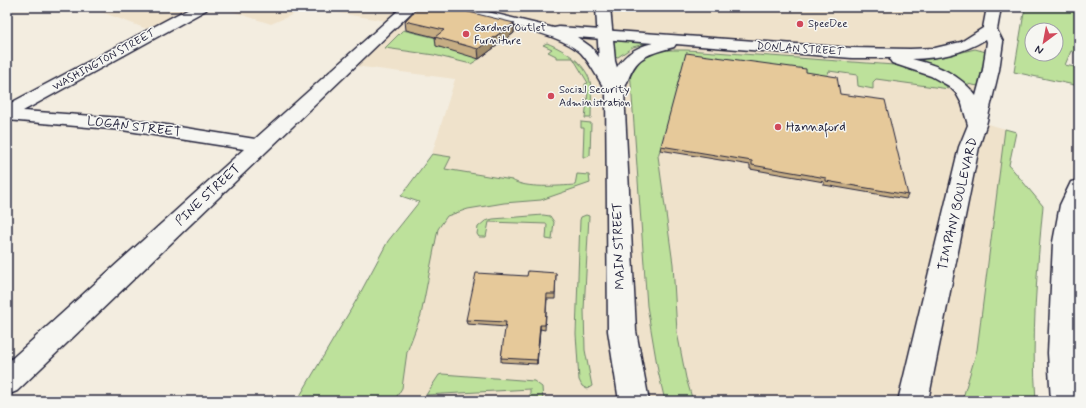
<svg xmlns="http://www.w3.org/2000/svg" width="1086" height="408" font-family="Mynerve,sans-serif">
  <rect width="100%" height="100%" fill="#f3ede0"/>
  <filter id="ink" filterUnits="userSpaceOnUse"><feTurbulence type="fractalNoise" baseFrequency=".025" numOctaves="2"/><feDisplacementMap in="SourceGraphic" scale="8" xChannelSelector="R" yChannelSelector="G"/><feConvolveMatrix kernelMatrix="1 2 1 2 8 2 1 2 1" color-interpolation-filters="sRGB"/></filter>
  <g filter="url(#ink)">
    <g fill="#efe2cb">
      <polygon points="88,7 201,7 155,32"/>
      <polygon points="218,7 994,7 978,121 1016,132 1009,165 1000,401 297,401 357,299 388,241 419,202 401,196 432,154 455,79 347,65 393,22 308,8 271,24"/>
    </g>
    <g fill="#bde19b" stroke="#70826b" fill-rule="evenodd">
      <path d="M1025 7H1079V53L1071 51 1065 65 1079 68V86L1014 72ZM1032 30H1056V54H1032Z"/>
      <polygon points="403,30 445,40 479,59 471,64 434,55 385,48"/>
      <polygon points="612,38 652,42 633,47 618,57 614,56"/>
      <path d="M547 43C566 51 589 65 591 87 592 97 591 108 591 118H585L588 92 585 91V84L588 83 573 58H556V56L548 52 552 49 543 45Z"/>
      <polygon points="975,49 986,52 978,86 967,84 942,69 917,61 915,57 946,56"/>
      <path d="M664 50H687L894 65C914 69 935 74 949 89L876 79 873 82V89L858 86 857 75 829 71 826 79 660 150 658 156 673 264 677 332 686 378 693 401H665L658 371 647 306 630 69 639 57Z"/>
      <polygon points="581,122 591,123 590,155 587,157 583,157 584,128 581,128"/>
      <path d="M1005 129 1016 132 1009 165 1043 206C1037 270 1031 336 1036 401H962L977 350Z"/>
      <path d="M432 154 451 157 445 169 512 180C525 189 559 186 575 185L577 174 589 175 590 183 541 200 504 203 468 209 447 216 438 229 421 315 407 352 402 388 394 401H297L357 299 388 241 419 202 401 196Z"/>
      <polygon points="543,215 550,216 554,222 552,240 546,239 547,224 489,222 486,237 479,237 477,234 478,227 485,221 493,219"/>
      <polygon points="586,215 589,216 584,310 585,350 592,386 587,389 582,386 579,380 576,334 580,220 581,217"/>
      <polygon points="442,374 534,381 542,387 543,401 530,401 530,389 426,395 439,375"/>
    </g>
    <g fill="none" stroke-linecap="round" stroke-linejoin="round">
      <defs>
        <g id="minor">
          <polygon points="191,7 208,7 206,10 23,111 122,118 255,139 402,7 417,7 17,391 7,395 7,363 244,149 122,130 7,120 7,105"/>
          <polygon points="596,7 610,7 615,61 624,91 621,95 615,96 609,95 606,91 599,61"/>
          <polygon points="1079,180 1076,353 1079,380 1079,401 1051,401 1048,353 1053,242 1060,205 1071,182"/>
        </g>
        <path id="major" d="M443 7H467L554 28 559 27 852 48 910 49 935 48 952 44 961 42 983 28 987 7H1001L997 30 1003 42 999 70 986 125 979 147 928 401H898L959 147 968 125 962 104 956 93 949 86 931 76 892 63 890 60 891 58H852L676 44 674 47C641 56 635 57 624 91L636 331 649 401H619L608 331 606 91C598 79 591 64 581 53 556 30 480 19 445 10ZM577 37 653 43C633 48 621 57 613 75L591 47ZM986 39 987 42 983 70 976 96C960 74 937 65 912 59 940 58 962 54 986 39Z"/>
      </defs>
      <use href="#minor" stroke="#22223b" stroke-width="3"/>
      <use href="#major" stroke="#22223b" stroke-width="3"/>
      <use href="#minor" fill="#f6f6f2" fill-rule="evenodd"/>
      <use href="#major" fill="#f6f6f2" fill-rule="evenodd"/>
    </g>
    <g fill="#c6ad84" stroke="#22223b">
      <polygon points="405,21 514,23 514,33 479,59 436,46 435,37 406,30"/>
      <polygon points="806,72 908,195 906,199 824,185 824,182 750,169 750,165 660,150 661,146"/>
      <polygon points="556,273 555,299 547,299 545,330 540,329 537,364 501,362 501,358 506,327 467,324 466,320 527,276"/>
    </g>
    <g fill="#a18d6c" stroke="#22223b">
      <polygon points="514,23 514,33 479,59 478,49"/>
      <polygon points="540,325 540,329 537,364 537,360"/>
    </g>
    <g fill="#e6c99a" stroke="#22223b">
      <polygon points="418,7 448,7 514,23 478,49 435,37 444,30 405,21"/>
      <polygon points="686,53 806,69 806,72 837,77 840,94 885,100 908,195 826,181 826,178 752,165 752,161 661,146"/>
      <polygon points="528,271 556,273 555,294 547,294 545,325 540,325 537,360 501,358 506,322 466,320 476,273 527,276"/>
    </g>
  </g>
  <g fill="#d1495b" stroke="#f6f6f2" stroke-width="1.5">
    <circle cx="800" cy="24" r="4"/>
    <circle cx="466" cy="34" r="4"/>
    <circle cx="551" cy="96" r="4"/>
    <circle cx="778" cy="127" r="4"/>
  </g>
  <g text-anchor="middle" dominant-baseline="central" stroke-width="3" stroke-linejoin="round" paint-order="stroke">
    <g font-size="11" fill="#22223b" stroke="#f6f6f2" text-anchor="start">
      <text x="808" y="24">SpeeDee</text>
      <text x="474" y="28">Gardner Outlet<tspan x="474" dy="13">Furniture</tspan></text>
      <text x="559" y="90">Social Security<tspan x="559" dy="13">Administration</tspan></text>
    </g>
    <g font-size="11" fill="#22223b" stroke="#f6f6f2">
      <text transform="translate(800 49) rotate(4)">DONLAN STREET</text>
      <text transform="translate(104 60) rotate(-29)">WASHINGTON STREET</text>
    </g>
    <g font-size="13" fill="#22223b" stroke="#f6f6f2">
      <text transform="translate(134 127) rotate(7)">LOGAN STREET</text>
      <text transform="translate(208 195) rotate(-43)">PINE STREET</text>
      <text transform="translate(958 204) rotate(-77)">TIMPANY BOULEVARD</text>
      <text transform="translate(619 246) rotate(-92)">MAIN STREET</text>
    </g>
    <g font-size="13" fill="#22223b" stroke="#f6f6f2" text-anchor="start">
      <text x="786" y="127">Hannaford</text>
    </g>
  </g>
  <rect width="1086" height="408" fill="none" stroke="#f6f6f2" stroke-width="24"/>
  <rect x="12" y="12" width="1062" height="384" fill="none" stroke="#22223b" stroke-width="1.5" filter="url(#ink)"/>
  <g transform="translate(1044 42) rotate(212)"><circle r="19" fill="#f6f6f2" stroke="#a1a1a9"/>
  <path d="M0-3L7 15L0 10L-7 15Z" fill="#d1495b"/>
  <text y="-6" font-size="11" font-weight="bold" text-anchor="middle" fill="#22223b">N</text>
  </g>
</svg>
